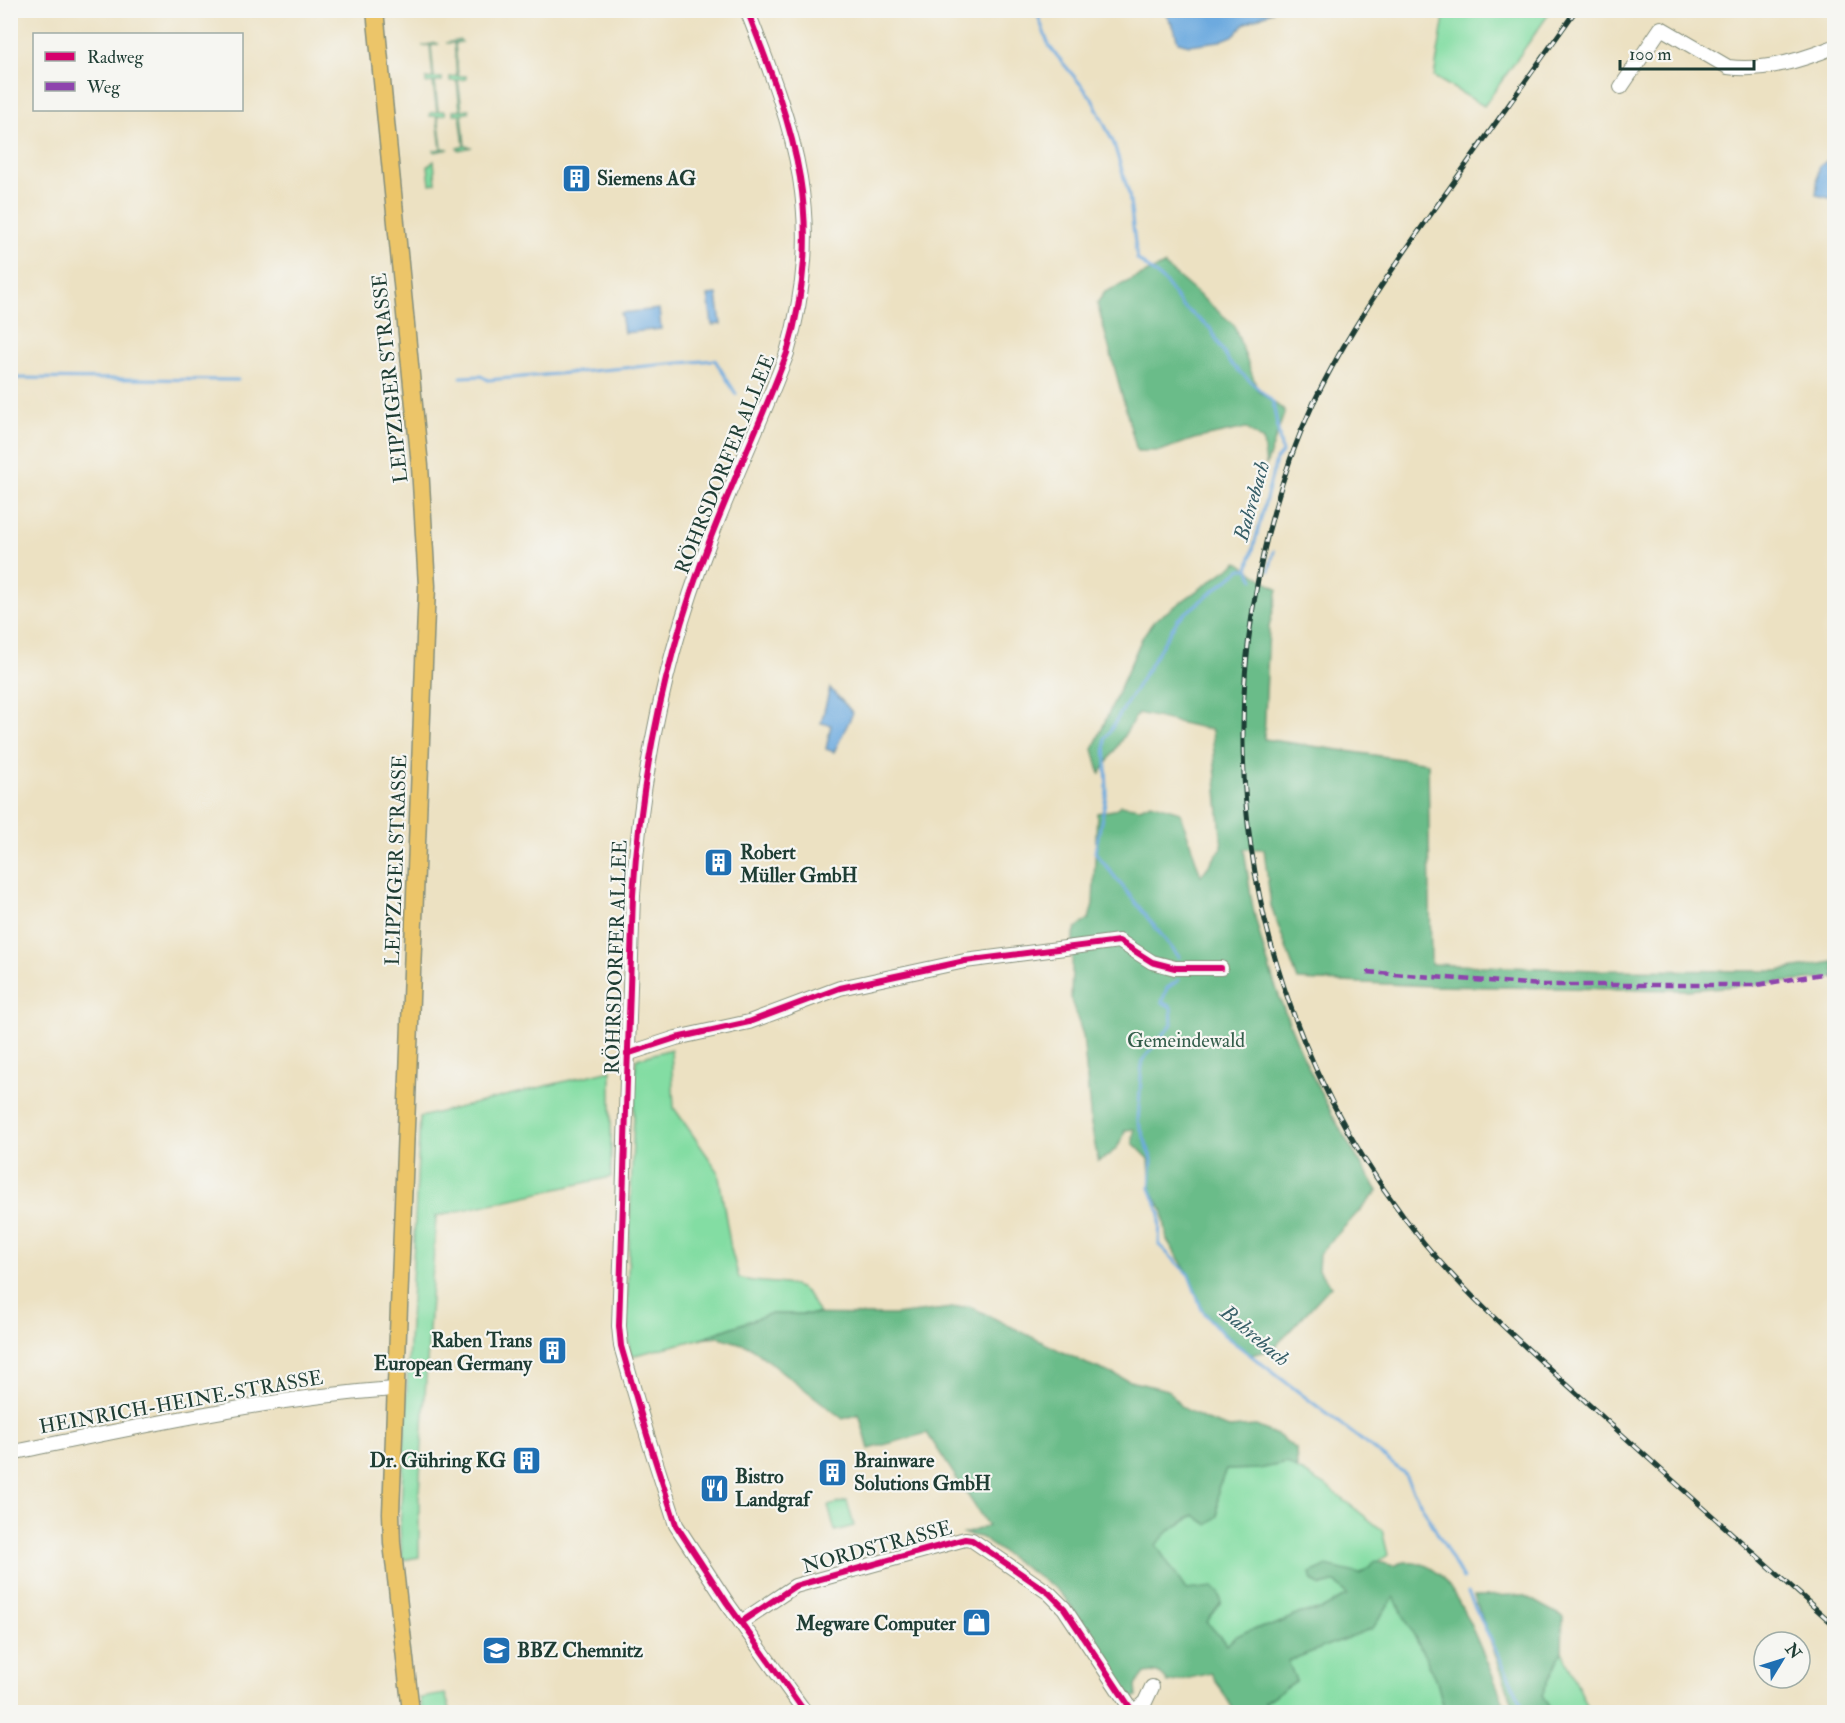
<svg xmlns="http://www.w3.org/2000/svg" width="1845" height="1723" font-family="'IM FELL Double Pica',serif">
  <rect width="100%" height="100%" fill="#f6f6f2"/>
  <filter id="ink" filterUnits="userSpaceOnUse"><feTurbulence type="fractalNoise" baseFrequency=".0167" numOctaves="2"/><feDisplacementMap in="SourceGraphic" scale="12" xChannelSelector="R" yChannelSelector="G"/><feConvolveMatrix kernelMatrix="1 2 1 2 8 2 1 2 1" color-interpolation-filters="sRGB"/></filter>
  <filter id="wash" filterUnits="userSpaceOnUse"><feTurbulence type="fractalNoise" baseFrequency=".008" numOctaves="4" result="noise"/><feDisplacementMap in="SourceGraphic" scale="24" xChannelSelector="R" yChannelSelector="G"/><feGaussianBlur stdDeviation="1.35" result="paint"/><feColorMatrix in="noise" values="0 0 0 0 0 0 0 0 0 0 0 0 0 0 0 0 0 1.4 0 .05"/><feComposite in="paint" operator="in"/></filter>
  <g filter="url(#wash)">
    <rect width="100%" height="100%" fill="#ece1c2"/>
    <g fill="#83dda3" stroke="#518d6c" stroke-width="1.5">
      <polygon points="1445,11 1445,10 1551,11 1484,106 1434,77"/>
      <polygon points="460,40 462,42 455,43 458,76 466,76 466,79 458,80 462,110 469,109 469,112 462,113 465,146 472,147 459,150 457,148 464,146 460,114 453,114 453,111 460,110 457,81 450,81 450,77 457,76 454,43 446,43"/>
      <polygon points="436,43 438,44 431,46 434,78 442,78 442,81 435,82 438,111 445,111 446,114 438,116 442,148 449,149 435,152 434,150 441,149 437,116 430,116 430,113 437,112 433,82 426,83 426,79 433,78 430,45 422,46"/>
      <polygon points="434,161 436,183 430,184 428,166"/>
      <path d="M671 1049 674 1108 718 1171 731 1249 739 1278C758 1285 783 1280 799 1288 809 1292 814 1305 819 1314H769L699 1339 631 1356 626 1329 636 1059Z"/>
      <polygon points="611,1070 611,1177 436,1216 419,1493 419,1557 402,1560 400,1528 420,1117"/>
      <polygon points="1287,1463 1325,1485 1382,1530 1388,1555 1360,1574 1341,1571 1311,1573 1313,1582 1322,1586 1336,1582 1347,1595 1320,1610 1301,1613 1274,1625 1249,1630 1235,1637 1227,1645 1206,1621 1221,1603 1186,1590 1155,1545 1169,1531 1195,1515 1218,1516 1218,1488 1226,1470 1259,1469"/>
      <polygon points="847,1501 854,1526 835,1531 828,1506"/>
      <polygon points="1394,1596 1436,1678 1445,1712 1271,1712 1264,1702 1296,1681 1288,1661 1373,1628"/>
      <polygon points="1562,1651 1590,1712 1552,1712 1542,1695"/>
      <polygon points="445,1694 451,1712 423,1712 420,1698"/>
    </g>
    <g fill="#6abc89" stroke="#447c5e" stroke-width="1.5">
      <polygon points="1164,265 1234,325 1258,391 1285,411 1266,466 1263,441 1246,428 1194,439 1160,451 1137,451 1097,303 1105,292"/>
      <path d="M1238 562 1278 590 1269 627 1264 739 1428 763 1431 964 1592 970 1777 971 1834 962V978L1687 990 1431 986 1298 980 1271 906 1264 849H1244C1248 873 1250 898 1256 921 1280 1018 1324 1109 1378 1191L1319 1254 1318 1270 1331 1286 1272 1350 1250 1355 1223 1334 1202 1310 1189 1275 1167 1240 1163 1211 1151 1190 1149 1159 1133 1143 1134 1129 1125 1130C1122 1145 1111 1156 1098 1161L1091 1124 1083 1035 1071 1000 1073 937 1076 928 1089 919 1093 904 1097 813 1114 810 1121 805 1140 808 1151 803 1180 812 1201 876 1222 848 1212 730 1138 713 1100 774 1093 749 1143 636 1154 621Z"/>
      <path d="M969 1306 1087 1364 1133 1382 1168 1390 1181 1407 1206 1420 1229 1428 1256 1426 1279 1436 1296 1449 1297 1469 1286 1463 1259 1469 1226 1470 1218 1488V1516L1207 1524 1194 1515 1169 1531 1156 1545 1186 1590 1213 1587 1219 1593 1221 1603 1207 1622 1227 1645 1235 1637 1249 1630 1274 1625 1301 1613 1320 1610 1347 1595 1336 1582 1321 1586 1312 1581 1310 1573 1326 1566 1360 1574 1376 1561 1394 1566C1409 1557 1427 1563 1440 1575 1465 1601 1492 1677 1508 1712H1445L1436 1678 1394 1597 1373 1628 1288 1661 1296 1681 1264 1702 1271 1712H1235L1211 1673 1168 1683C1162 1673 1156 1671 1145 1673L1136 1685 1137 1696 1131 1699 1066 1599 1056 1589 980 1537 964 1534 988 1526 927 1433 869 1449 859 1414 843 1419 749 1346 719 1337 699 1339 769 1314 895 1315Z"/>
      <polygon points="1523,1595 1563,1617 1562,1651 1542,1695 1552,1712 1516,1712 1474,1596"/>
    </g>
    <g fill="#6daadf" stroke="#46748a" stroke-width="1.5">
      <polygon points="1164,11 1273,11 1244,24 1235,35 1220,41 1189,45 1178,42 1174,28"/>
      <polygon points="1828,160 1834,162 1834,199 1816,195 1819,167"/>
      <polygon points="717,294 721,324 712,325 708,295"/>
      <polygon points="659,309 661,329 624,333 621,313"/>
      <polygon points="830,688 853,713 834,752 826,749 831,725 821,723"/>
    </g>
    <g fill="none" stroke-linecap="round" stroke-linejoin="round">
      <g stroke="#6daadf" stroke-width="3">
        <polyline points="1036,10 1049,46 1091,97 1114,144 1129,194 1137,259 1165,282 1182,306 1210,328 1229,362 1273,402 1282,453 1276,460 1248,569 1241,569 1178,619 1105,739 1107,792 1095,852 1179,957"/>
        <polyline points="461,377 481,376 488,380 715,360 736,394"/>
        <polyline points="10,378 238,380"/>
        <polyline points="1248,569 1254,579"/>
        <polyline points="1269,571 1274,551"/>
        <polyline points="1179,980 1167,988 1162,1002 1171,1007 1172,1024 1142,1061 1138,1121 1152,1159 1150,1188 1160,1214 1159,1245 1189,1275 1202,1310 1223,1334 1403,1472 1463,1579"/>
        <polyline points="1468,1593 1526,1712"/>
      </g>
    </g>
  </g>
  <g filter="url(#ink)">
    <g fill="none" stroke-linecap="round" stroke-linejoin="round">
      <defs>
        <g id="minor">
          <path d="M747 10C796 135 826 218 787 353 764 415 735 475 711 537 666 652 641 773 633 895L619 1326 621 1346 647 1435 676 1525 727 1603 805 1712"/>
          <path d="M1621 87 1661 28 1728 67C1764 72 1802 60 1834 47"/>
          <polyline points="627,1054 676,1038 749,1022 840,988 965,961 1119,941 1152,962 1175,968 1221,968"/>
          <path d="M10 1453C138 1427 265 1398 395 1389"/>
          <polyline points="741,1622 795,1586 965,1539 972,1540 1049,1593 1064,1608 1133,1712"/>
          <polyline points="1134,1712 1145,1702 1152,1687"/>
        </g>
        <polyline id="major" points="375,10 420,466 427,586 391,1513 392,1543 411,1712"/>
      </defs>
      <use href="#minor" stroke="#868f7b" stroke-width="16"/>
      <use href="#major" stroke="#868f7b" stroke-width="19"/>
      <use href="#minor" stroke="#fff" stroke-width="14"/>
      <use href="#major" stroke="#ecc569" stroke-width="16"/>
      <defs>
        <path id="rail" d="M1576 10C1531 74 1486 137 1441 200 1394 266 1348 331 1313 404 1283 468 1264 539 1253 608 1217 835 1280 1065 1424 1243 1471 1300 1528 1349 1583 1399 1666 1475 1751 1550 1834 1625"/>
      </defs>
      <use href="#rail" stroke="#1f3d34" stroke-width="5"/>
      <use href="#rail" stroke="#f6f6f2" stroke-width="3" stroke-dasharray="9" stroke-linecap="butt"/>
      <polyline stroke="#8e44ad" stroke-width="4.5" stroke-dasharray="9 4.5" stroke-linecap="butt" points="1367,972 1542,985 1756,985 1834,972"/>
      <defs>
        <g id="cycleway">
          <path d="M747 10C796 135 826 218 787 353 764 415 735 475 711 537 666 652 641 773 633 895L619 1326 621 1346 647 1435 676 1525 727 1603 805 1712"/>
          <polyline points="627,1054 676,1038 749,1022 840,988 965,961 1119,941 1152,962 1175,968 1221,968"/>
          <polyline points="741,1622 795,1586 965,1539 972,1540 1049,1593 1064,1608 1133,1712"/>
        </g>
      </defs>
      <use href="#cycleway" stroke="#f6f6f2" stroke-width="10"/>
      <use href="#cycleway" stroke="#d6006c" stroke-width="6"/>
    </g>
  </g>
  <defs>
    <symbol id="building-square" viewBox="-11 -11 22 22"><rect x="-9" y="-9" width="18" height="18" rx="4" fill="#1f6fb2" stroke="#f6f6f2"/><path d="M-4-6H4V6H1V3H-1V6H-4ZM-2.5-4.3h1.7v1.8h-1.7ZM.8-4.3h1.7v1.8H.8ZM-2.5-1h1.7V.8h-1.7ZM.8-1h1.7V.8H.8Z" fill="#fff"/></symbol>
    <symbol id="restaurant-square" viewBox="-11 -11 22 22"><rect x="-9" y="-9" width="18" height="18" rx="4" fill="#1f6fb2" stroke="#f6f6f2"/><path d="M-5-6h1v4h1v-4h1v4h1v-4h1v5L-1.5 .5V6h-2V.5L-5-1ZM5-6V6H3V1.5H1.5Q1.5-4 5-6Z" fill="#fff"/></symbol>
    <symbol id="shop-square" viewBox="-11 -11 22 22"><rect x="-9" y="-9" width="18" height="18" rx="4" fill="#1f6fb2" stroke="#f6f6f2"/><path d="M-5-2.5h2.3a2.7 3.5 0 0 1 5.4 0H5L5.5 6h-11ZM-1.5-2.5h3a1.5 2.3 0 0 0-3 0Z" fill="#fff"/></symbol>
    <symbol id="school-square" viewBox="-11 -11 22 22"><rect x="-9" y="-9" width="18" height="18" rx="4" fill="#1f6fb2" stroke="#f6f6f2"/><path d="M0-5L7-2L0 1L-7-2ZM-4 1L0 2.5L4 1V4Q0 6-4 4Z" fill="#fff"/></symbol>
  </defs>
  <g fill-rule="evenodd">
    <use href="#building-square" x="560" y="162" width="33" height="33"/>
    <use href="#building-square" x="702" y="846" width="33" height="33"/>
    <use href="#building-square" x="536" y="1334" width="33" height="33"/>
    <use href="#building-square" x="510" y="1444" width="33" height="33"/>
    <use href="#building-square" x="816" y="1456" width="33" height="33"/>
    <use href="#restaurant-square" x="698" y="1472" width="33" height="33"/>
    <use href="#shop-square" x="960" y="1606" width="33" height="33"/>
    <use href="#school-square" x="480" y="1634" width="33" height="33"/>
  </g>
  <g text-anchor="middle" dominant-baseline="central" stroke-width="4.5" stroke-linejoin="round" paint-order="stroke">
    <g font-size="20" font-weight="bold" fill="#1f3d34" stroke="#f6f6f2" text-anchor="start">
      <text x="597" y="178">Siemens AG</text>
      <text x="740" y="852">Robert<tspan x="740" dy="23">Müller GmbH</tspan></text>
      <text x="532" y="1340" text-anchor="end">Raben Trans<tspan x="532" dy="23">European Germany</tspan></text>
      <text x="506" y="1460" text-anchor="end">Dr. Gühring KG</text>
      <text x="854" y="1460">Brainware<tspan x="854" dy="23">Solutions GmbH</tspan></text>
      <text x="735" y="1476">Bistro<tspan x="735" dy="23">Landgraf</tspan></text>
      <text x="956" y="1623" text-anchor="end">Megware Computer</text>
      <text x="517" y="1650">BBZ Chemnitz</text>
    </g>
    <g font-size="20" fill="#1f3d34" stroke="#f6f6f2">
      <text transform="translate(390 378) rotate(-96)">LEIPZIGER STRASSE</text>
      <text transform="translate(725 464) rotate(-68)">RÖHRSDORFER ALLEE</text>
      <text transform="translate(396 860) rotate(-88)">LEIPZIGER STRASSE</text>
      <text transform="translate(616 957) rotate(-88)">RÖHRSDORFER ALLEE</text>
      <text transform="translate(181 1402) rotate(-10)">HEINRICH-HEINE-STRASSE</text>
      <text transform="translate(877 1547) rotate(-15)">NORDSTRASSE</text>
    </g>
    <g font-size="20" fill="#335d4a" stroke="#f6f6f2">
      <text x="1186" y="1040">Gemeindewald</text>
    </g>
    <g font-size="21" font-style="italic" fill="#365e67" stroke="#f6f6f2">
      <text transform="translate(1252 501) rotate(-74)">Bahrebach</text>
      <text transform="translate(1255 1336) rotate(40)">Bahrebach</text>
    </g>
  </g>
  <rect width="1845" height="1723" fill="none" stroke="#f6f6f2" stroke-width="36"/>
  <rect x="33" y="33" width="210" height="78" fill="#f6f6f2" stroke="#a0aca6" stroke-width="1.5"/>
  <rect x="45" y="52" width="30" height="9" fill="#d6006c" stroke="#a0aca6" stroke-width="1.5"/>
  <text x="87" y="63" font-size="18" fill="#1f3d34">Radweg</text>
  <rect x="45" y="82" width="30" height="9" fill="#8e44ad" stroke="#a0aca6" stroke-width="1.5"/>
  <text x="87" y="93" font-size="18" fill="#1f3d34">Weg</text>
  <g transform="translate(1782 1660) rotate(52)"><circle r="28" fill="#f6f6f2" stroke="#a0aca6" stroke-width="1.5"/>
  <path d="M0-4.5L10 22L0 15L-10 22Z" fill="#1f6fb2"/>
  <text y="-9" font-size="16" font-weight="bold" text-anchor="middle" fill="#1f3d34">N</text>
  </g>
  <path d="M1620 60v9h134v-9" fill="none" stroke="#1f3d34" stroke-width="3"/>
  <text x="1629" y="60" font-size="18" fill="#1f3d34" stroke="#f6f6f2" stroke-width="4.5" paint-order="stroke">100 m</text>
</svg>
